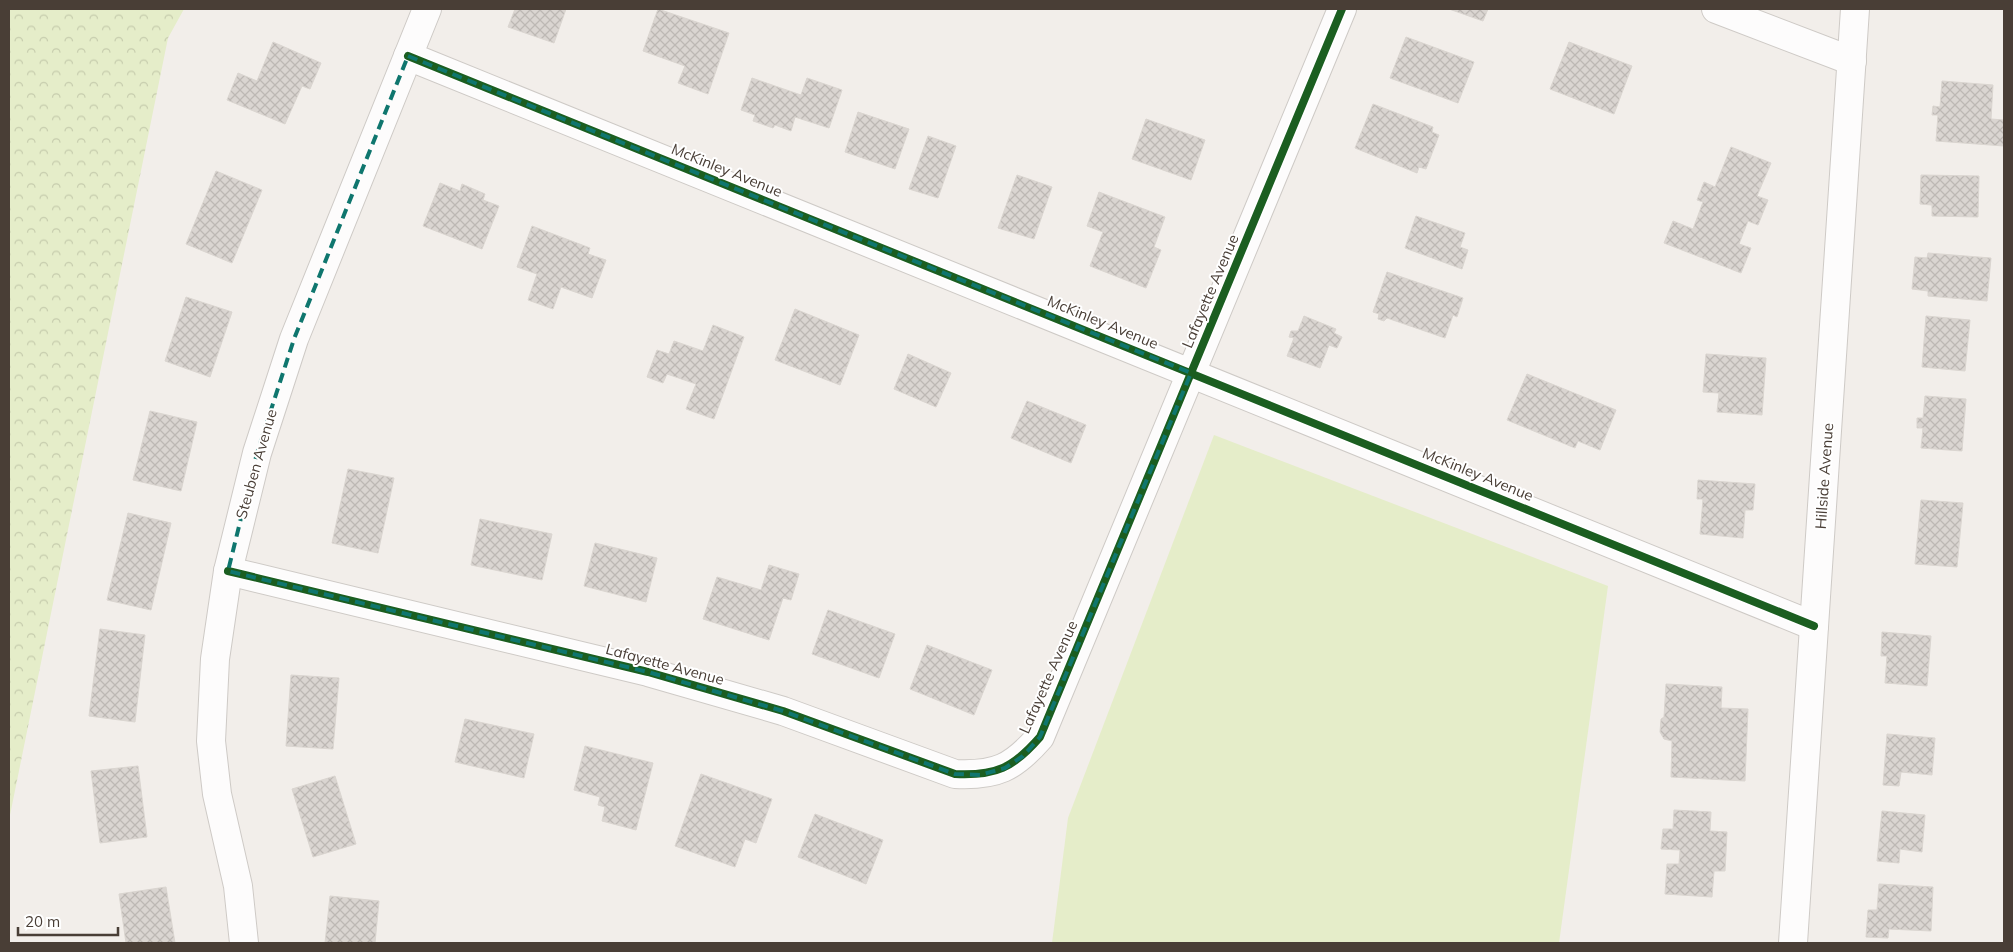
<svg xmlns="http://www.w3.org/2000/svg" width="2013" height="952" font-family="Mulish,sans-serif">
  <defs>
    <pattern id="forest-crowns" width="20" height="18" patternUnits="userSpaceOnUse" patternTransform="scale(1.25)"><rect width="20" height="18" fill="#e5edc9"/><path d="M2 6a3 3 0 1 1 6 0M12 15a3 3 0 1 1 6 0" fill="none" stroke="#c6ccad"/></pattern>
    <pattern id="building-cross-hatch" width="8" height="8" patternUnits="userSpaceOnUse" patternTransform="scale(1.25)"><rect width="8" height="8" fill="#dad5d1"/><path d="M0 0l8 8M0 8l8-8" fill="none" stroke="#bdb8b4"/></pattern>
  </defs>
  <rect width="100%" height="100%" fill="#f2eeea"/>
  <polygon fill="url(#forest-crowns)" points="9,9 184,9 168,38 9,820"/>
  <polygon fill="#e5edc9" points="1214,435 1608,586 1559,943 1052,943 1068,818"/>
  <g fill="url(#building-cross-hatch)" stroke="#dad5d0">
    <polygon points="515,9 566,9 554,43 508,27"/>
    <polygon points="658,9 729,33 708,94 678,83 685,66 643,51"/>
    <polygon points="1449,9 1488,9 1483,21"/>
    <polygon points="1406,37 1474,62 1458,103 1390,78"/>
    <polygon points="273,42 321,63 310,89 302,86 285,124 227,100 238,73 257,81"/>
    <polygon points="1569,42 1632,66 1614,114 1550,89"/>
    <polygon points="752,78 801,95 807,78 842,90 829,128 795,117 791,131 775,125 773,128 753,121 755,115 741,110"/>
    <polygon points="1942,81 1993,85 1991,119 2004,120 2004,146 1936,141 1938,115 1932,115 1933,106 1940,107"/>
    <polygon points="1373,104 1433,127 1432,132 1439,135 1426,169 1419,167 1417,173 1355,148"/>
    <polygon points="858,112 909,129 895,169 845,152"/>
    <polygon points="1146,119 1205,140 1191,180 1132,159"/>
    <polygon points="928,136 956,146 938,198 909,189"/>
    <polygon points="1731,147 1771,163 1757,196 1768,200 1758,225 1748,221 1739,244 1751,248 1741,273 1664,243 1673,221 1693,229 1703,202 1697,200 1704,182 1715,187"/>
    <polygon points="216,171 262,190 232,263 186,244"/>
    <polygon points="1017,175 1052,187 1034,239 998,228"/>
    <polygon points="1921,175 1979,176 1978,217 1932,216 1932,205 1920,204"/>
    <polygon points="440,183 460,191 462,184 485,194 483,200 499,206 482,249 423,226"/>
    <polygon points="1099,192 1165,217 1154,247 1161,250 1146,288 1090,266 1103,232 1087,226"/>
    <polygon points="1416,216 1465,233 1460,247 1468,250 1462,269 1405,248"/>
    <polygon points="532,226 590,248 588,254 606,260 592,298 561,287 553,309 528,300 537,274 517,267"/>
    <polygon points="1928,253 1991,258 1987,301 1928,296 1928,291 1912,289 1915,257 1927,258"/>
    <polygon points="1387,272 1463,298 1457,317 1453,315 1445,338 1387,318 1384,321 1378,319 1379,314 1373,312"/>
    <polygon points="186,297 232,312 210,377 165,361"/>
    <polygon points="795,309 859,335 840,385 775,360"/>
    <polygon points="1304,316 1336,329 1334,333 1342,337 1337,348 1329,345 1320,368 1287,356 1294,338 1289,337 1291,331 1298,331"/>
    <polygon points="1926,316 1970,320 1965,371 1922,367"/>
    <polygon points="713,325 744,337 714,419 686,409 696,384 667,374 663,383 647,377 657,350 669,354 674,341 703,351"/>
    <polygon points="908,354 951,373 936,407 894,389"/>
    <polygon points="1706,354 1766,358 1762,415 1717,412 1719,393 1703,392"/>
    <polygon points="1527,374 1616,410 1600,450 1578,441 1575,448 1507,420"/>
    <polygon points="1925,396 1966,399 1962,451 1921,448 1923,428 1917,428 1917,418 1923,418"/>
    <polygon points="1027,401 1086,425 1071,463 1011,438"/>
    <polygon points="150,411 197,422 181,491 133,480"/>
    <polygon points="348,469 394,478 378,553 332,543"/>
    <polygon points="1698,480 1755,484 1753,510 1745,510 1743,538 1700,534 1703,499 1697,499"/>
    <polygon points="1921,500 1963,503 1957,567 1915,564"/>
    <polygon points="128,513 171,523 151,610 107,600"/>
    <polygon points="480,519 552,534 542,580 471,565"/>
    <polygon points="595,543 657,558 646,602 584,586"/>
    <polygon points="769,565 799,574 791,600 783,598 769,640 703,619 717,577 761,590"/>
    <polygon points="828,610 895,634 879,678 812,654"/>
    <polygon points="100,629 145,635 135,722 89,716"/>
    <polygon points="1882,632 1931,636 1927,686 1885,683 1887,656 1881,656"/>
    <polygon points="927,645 992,670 974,715 910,689"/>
    <polygon points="291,675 339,678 333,749 286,746"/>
    <polygon points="1666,684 1722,687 1721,708 1748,709 1745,781 1671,777 1672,741 1664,739 1660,732 1661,719 1664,717"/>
    <polygon points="465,719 534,734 524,778 455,762"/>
    <polygon points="1887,734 1935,738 1932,775 1901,772 1899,786 1883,785"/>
    <polygon points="585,746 653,763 636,830 602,821 605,807 598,805 600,797 574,790"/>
    <polygon points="138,766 147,837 100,843 91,771"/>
    <polygon points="701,774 772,799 756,843 745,839 735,867 675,846"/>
    <polygon points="335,776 356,844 313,857 292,789"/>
    <polygon points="1674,810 1711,812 1710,831 1727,832 1725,871 1714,871 1712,897 1665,894 1667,864 1679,864 1680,850 1661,849 1663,829 1673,829"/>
    <polygon points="1882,811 1925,815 1922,852 1900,849 1899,863 1877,861"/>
    <polygon points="815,814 883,840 866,884 798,857"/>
    <polygon points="1879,884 1933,887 1931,931 1889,929 1888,938 1866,937 1868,910 1877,910"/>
    <polygon points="166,887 175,943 126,943 119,894"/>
    <polygon points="330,896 379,901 375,943 325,943"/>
  </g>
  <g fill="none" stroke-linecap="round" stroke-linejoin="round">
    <defs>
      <g id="minor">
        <polyline points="1716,9 1852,61"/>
        <polyline points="408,56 1814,626"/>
        <path d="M228 571 648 672 783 711 955 774C996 776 1013 768 1040 737L1342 9"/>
        <polyline points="244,943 238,886 217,794 211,741 215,659 228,571 257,453 294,339 427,9"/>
        <polyline points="1793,943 1855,9"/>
      </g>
    </defs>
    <use href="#minor" stroke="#cecac6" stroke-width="30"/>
    <use href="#minor" stroke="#fdfcfc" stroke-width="28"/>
    <defs>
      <g id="cycleway">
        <polyline points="408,56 1814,626"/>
        <path d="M228 571 648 672 783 711 955 774C996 776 1013 768 1040 737L1342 9"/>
      </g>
    </defs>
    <use href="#cycleway" stroke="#fff" stroke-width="11"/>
    <use href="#cycleway" stroke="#1b5e20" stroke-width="8"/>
  </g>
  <path fill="none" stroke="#0f766e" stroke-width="4" stroke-dasharray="10 6" stroke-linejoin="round" d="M408 56 1191 373 1040 737 1023 756 1005 768 980 775 955 774 783 711 648 672 228 571 257 453 294 339Z"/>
  <g text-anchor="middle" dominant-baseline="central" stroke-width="4" stroke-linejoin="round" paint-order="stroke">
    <g font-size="15" fill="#493e36" stroke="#fff">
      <text transform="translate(727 170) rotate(22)">McKinley Avenue</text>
      <text transform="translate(1210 291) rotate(-67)">Lafayette Avenue</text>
      <text transform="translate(1103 322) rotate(22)">McKinley Avenue</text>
      <text transform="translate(256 464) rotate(-74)">Steuben Avenue</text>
      <text transform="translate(1478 474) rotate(22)">McKinley Avenue</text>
      <text transform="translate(1824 476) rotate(-86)">Hillside Avenue</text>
      <text transform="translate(665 664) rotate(15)">Lafayette Avenue</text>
      <text transform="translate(1048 677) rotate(-66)">Lafayette Avenue</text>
    </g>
  </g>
  <rect width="2013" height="952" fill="none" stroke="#493e36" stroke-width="20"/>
  <path d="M18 927v8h100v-8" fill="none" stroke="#493e36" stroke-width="2.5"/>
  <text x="25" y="927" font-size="15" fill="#493e36" stroke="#ffffff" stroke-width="4" paint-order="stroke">20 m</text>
</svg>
